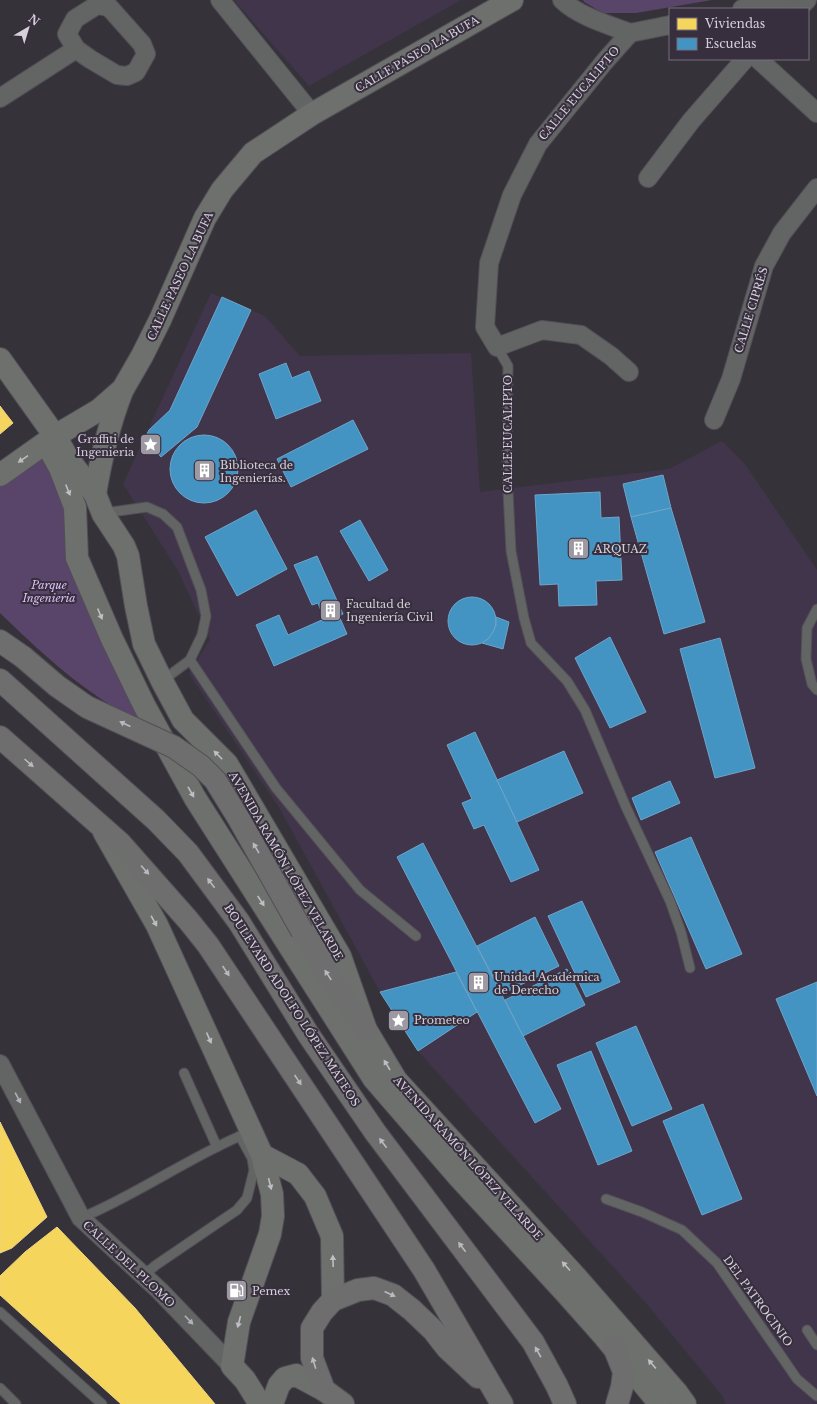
<svg xmlns="http://www.w3.org/2000/svg" width="817" height="1404" font-family="'Libre Baskerville',serif">
  <rect width="100%" height="100%" fill="#36323a"/>
  <g fill="#40354a">
    <polygon points="234,0 461,0 309,86"/>
    <polygon points="211,293 265,316 300,356 471,353 480,492 669,469 722,441 745,464 817,570 817,1404 726,1404 721,1394 645,1302 418,1051 380,992 280,809 189,674 210,639 177,569 123,484"/>
  </g>
  <g fill="#59446a">
    <polygon points="583,0 712,0 636,13 603,13 584,2"/>
    <path d="M45 443 64 488 102 594 156 728C145 724 134 720 125 714 78 687 38 650 0 613V487Z"/>
  </g>
  <g fill="#f6d55c" stroke="#ecd482">
    <polygon points="0,406 6,414 0,418"/>
    <polygon points="6,414 13,423 0,434 0,418"/>
    <polygon points="0,1122 47,1217 12,1248 0,1253"/>
    <polygon points="57,1227 135,1308 215,1404 121,1404 0,1295 0,1276 25,1252"/>
  </g>
  <g fill="#4393c3" stroke="#6fa5ca">
    <polygon points="222,297 251,310 197,427 161,457 145,438 149,430 170,410"/>
    <polygon points="286,363 292,378 309,371 321,401 276,419 259,374"/>
    <polygon points="353,420 368,449 291,487 277,459"/>
    <circle cx="204" cy="469" r="34"/>
    <polygon points="663,475 671,508 631,517 623,484"/>
    <polygon points="600,492 601,518 619,517 622,580 596,581 597,605 559,606 558,584 540,585 535,495"/>
    <polygon points="671,508 705,622 664,634 631,517"/>
    <polygon points="256,510 287,569 237,596 205,537"/>
    <polygon points="360,520 388,570 369,581 340,531"/>
    <polygon points="317,556 343,614 339,616 347,634 274,666 256,625 279,615 288,635 324,619 318,603 312,605 294,565"/>
    <circle cx="472" cy="621" r="24"/>
    <polygon points="496,617 509,622 503,649 482,643 488,639 493,632 496,625"/>
    <polygon points="610,637 646,712 610,728 575,658"/>
    <polygon points="720,638 755,768 715,778 680,649"/>
    <polygon points="475,732 539,870 511,882 484,825 474,829 462,803 472,799 447,745"/>
    <polygon points="564,751 583,793 517,822 497,780"/>
    <polygon points="670,781 680,803 641,820 632,798"/>
    <polygon points="691,837 742,954 706,969 655,852"/>
    <polygon points="423,843 561,1109 535,1123 397,857"/>
    <polygon points="582,901 620,982 586,997 548,916"/>
    <polygon points="535,917 559,966 502,994 477,946"/>
    <polygon points="567,969 585,1005 523,1036 505,1000"/>
    <polygon points="456,972 477,1012 418,1051 380,992"/>
    <polygon points="817,982 817,1096 776,999"/>
    <polygon points="636,1026 672,1109 632,1126 596,1043"/>
    <polygon points="591,1051 632,1151 598,1165 557,1065"/>
    <polygon points="703,1104 742,1199 702,1215 663,1121"/>
  </g>
  <g fill="none" stroke-linecap="round" stroke-linejoin="round">
    <defs>
      <g id="lane">
        <polyline points="497,347 508,366 507,471 511,551 524,618 531,643 567,681 585,710 626,807 670,901 681,932 690,968"/>
        <polyline points="104,513 147,507 163,514 177,527 201,590 206,616 202,635 190,660 162,681"/>
        <polyline points="817,609 807,628 806,659 812,684 817,690"/>
        <polyline points="190,660 276,788 360,890 416,936"/>
        <polyline points="184,1073 217,1147"/>
        <polyline points="606,1199 642,1212 682,1230 717,1263 797,1379 817,1396"/>
        <path d="M81 1218C136 1195 185 1160 240 1136L253 1141"/>
        <polyline points="143,1276 156,1265 237,1210 247,1198 254,1170 252,1158 240,1136"/>
        <polyline points="0,1312 102,1404"/>
        <polyline points="807,1330 817,1345"/>
        <polyline points="0,1388 16,1404"/>
      </g>
      <g id="street">
        <polyline points="220,0 312,114"/>
        <path d="M562 0C578 16 609 25 630 33"/>
        <polygon points="97,5 109,7 142,44 146,54 136,72 127,76 117,75 90,59 76,49 67,34 75,19"/>
        <polyline points="742,9 784,0"/>
        <polyline points="797,9 807,0"/>
        <polyline points="758,59 817,113"/>
        <polyline points="0,98 76,49"/>
        <polyline points="648,178 691,121 745,59"/>
        <polyline points="629,372 611,356 581,335 542,330 497,347 485,327 489,263 512,195 538,144 605,61 630,33 670,25"/>
        <polyline points="714,420 731,379 764,266 782,233 817,188"/>
        <polyline points="0,1064 81,1218 160,1291 232,1366"/>
      </g>
      <g id="secondary">
        <polyline points="0,359 55,436 69,460 95,494 103,514 124,546 128,556 136,606 144,644 162,681 183,720 227,764 340,956 366,1030 396,1080 575,1276 677,1393 685,1404"/>
        <polyline points="50,450 60,468 75,507 77,558 112,639 144,705 195,798 374,1079 458,1176 565,1292 604,1336 660,1404"/>
        <polyline points="0,475 55,436 99,410 123,389 142,356 160,320 205,218 222,190 253,153 312,114 512,0"/>
        <path d="M95 494C101 458 109 424 122 391"/>
        <polyline points="104,832 157,925 262,1155 272,1194 273,1216 270,1234 239,1322 232,1366 245,1380 260,1404"/>
        <polyline points="262,1155 298,1174 315,1196 332,1236 333,1300"/>
        <polyline points="272,1404 279,1385 285,1378 296,1375 324,1390"/>
      </g>
      <g id="primary">
        <polyline points="0,641 23,657"/>
        <polyline points="0,680 156,820 188,853 239,922 308,1034 375,1132 533,1342 557,1386 565,1404"/>
        <polyline points="0,737 120,843 188,920 208,945 424,1270 502,1404"/>
        <polyline points="302,931 330,978 366,1030"/>
        <polyline points="614,1347 624,1372 622,1387 617,1404"/>
        <polyline points="343,1404 324,1390 312,1358 312,1328 322,1312 333,1300 358,1290 374,1288 393,1295 412,1310 433,1330 447,1348 478,1377"/>
      </g>
    </defs>
    <use href="#lane" stroke="#534f56" stroke-width="11"/>
    <use href="#street" stroke="#534f56" stroke-width="20"/>
    <use href="#secondary" stroke="#534f56" stroke-width="24"/>
    <use href="#primary" stroke="#534f56" stroke-width="24"/>
    <use href="#lane" stroke="#636464" stroke-width="9"/>
    <use href="#street" stroke="#636464" stroke-width="18"/>
    <use href="#secondary" stroke="#6e706e" stroke-width="22"/>
    <use href="#primary" stroke="#6d6e6d" stroke-width="22"/>
    <defs>
      <polyline id="primary-bridge" points="23,657 57,686 87,707 174,747 201,766 215,780 239,819 302,931"/>
    </defs>
    <use href="#primary-bridge" stroke="#534f56" stroke-width="24" stroke-linecap="butt"/>
    <use href="#primary-bridge" stroke="#6d6e6d" stroke-width="22"/>
  </g>
  <defs><path id="oneway-solid" d="M-6-.8H1V-3.2L6.5 0L1 3.2V.8H-6Z"/></defs>
  <g fill="#c0bdc4">
    <use href="#oneway-solid" transform="translate(23 459) rotate(146)"/>
    <use href="#oneway-solid" transform="translate(68 490) rotate(68)"/>
    <use href="#oneway-solid" transform="translate(100 614) rotate(67)"/>
    <use href="#oneway-solid" transform="translate(218 755) rotate(-135)"/>
    <use href="#oneway-solid" transform="translate(191 792) rotate(60)"/>
    <use href="#oneway-solid" transform="translate(261 901) rotate(57)"/>
    <use href="#oneway-solid" transform="translate(154 921) rotate(61)"/>
    <use href="#oneway-solid" transform="translate(209 1038) rotate(66)"/>
    <use href="#oneway-solid" transform="translate(387 1065) rotate(-121)"/>
    <use href="#oneway-solid" transform="translate(270 1184) rotate(76)"/>
    <use href="#oneway-solid" transform="translate(333 1261) rotate(-92)"/>
    <use href="#oneway-solid" transform="translate(566 1266) rotate(-132)"/>
    <use href="#oneway-solid" transform="translate(239 1322) rotate(104)"/>
    <use href="#oneway-solid" transform="translate(652 1364) rotate(-131)"/>
  </g>
  <g fill="#bbb8bf">
    <use href="#oneway-solid" transform="translate(125 724) rotate(-155)"/>
    <use href="#oneway-solid" transform="translate(29 763) rotate(42)"/>
    <use href="#oneway-solid" transform="translate(256 848) rotate(-120)"/>
    <use href="#oneway-solid" transform="translate(145 870) rotate(48)"/>
    <use href="#oneway-solid" transform="translate(211 883) rotate(-127)"/>
    <use href="#oneway-solid" transform="translate(226 971) rotate(56)"/>
    <use href="#oneway-solid" transform="translate(328 975) rotate(-123)"/>
    <use href="#oneway-solid" transform="translate(298 1080) rotate(56)"/>
    <use href="#oneway-solid" transform="translate(383 1143) rotate(-127)"/>
    <use href="#oneway-solid" transform="translate(462 1247) rotate(-127)"/>
    <use href="#oneway-solid" transform="translate(390 1294) rotate(25)"/>
    <use href="#oneway-solid" transform="translate(538 1352) rotate(-119)"/>
    <use href="#oneway-solid" transform="translate(314 1363) rotate(-107)"/>
  </g>
  <g fill="#b3b0b7">
    <use href="#oneway-solid" transform="translate(18 1098) rotate(62)"/>
    <use href="#oneway-solid" transform="translate(189 1320) rotate(46)"/>
  </g>
  <defs>
    <symbol id="sight-square" viewBox="-11 -11 22 22"><rect x="-9" y="-9" width="18" height="18" rx="4" fill="#9d99a2" stroke="#372e3e"/><path d="M0-6L1.8-2.2L6-1.7L2.9 1.2L3.7 5.4L0 3.3L-3.7 5.4L-2.9 1.2L-6-1.7L-1.8-2.2Z" fill="#fff"/></symbol>
    <symbol id="building-square" viewBox="-11 -11 22 22"><rect x="-9" y="-9" width="18" height="18" rx="4" fill="#9d99a2" stroke="#372e3e"/><path d="M-4-6H4V6H1V3H-1V6H-4ZM-2.5-4.3h1.7v1.8h-1.7ZM.8-4.3h1.7v1.8H.8ZM-2.5-1h1.7V.8h-1.7ZM.8-1h1.7V.8H.8Z" fill="#fff"/></symbol>
    <symbol id="fuel-square" viewBox="-11 -11 22 22"><rect x="-9" y="-9" width="18" height="18" rx="4" fill="#9d99a2" stroke="#372e3e"/><path d="M-5.5-6h7V0h2V4h1.3V-2.5L3-4.5l.8-.8L6-3V5H2.5V1h-1V6h-7ZM-4.2-4.7v3.2H.2V-4.7Z" fill="#fff"/></symbol>
  </defs>
  <g fill-rule="evenodd">
    <use href="#sight-square" x="138" y="432" width="25" height="25"/>
    <use href="#building-square" x="192" y="458" width="25" height="25"/>
    <use href="#building-square" x="566" y="536" width="25" height="25"/>
    <use href="#building-square" x="318" y="598" width="25" height="25"/>
    <use href="#building-square" x="466" y="970" width="25" height="25"/>
    <use href="#sight-square" x="386" y="1008" width="25" height="25"/>
    <use href="#fuel-square" x="224" y="1278" width="25" height="25"/>
  </g>
  <g text-anchor="middle" dominant-baseline="central" stroke-width="4" stroke-linejoin="round" paint-order="stroke">
    <g font-size="11" fill="#d5d0da" stroke="#372e3e">
      <text transform="translate(417 54) rotate(-30)">CALLE PASEO LA BUFA</text>
      <text transform="translate(579 93) rotate(-50)">CALLE EUCALIPTO</text>
      <text transform="translate(180 276) rotate(-65)">CALLE PASEO LA BUFA</text>
      <text transform="translate(751 310) rotate(-73)">CALLE CIPRÉS</text>
      <text transform="translate(508 434) rotate(-90)">CALLE EUCALIPTO</text>
      <text transform="translate(286 866) rotate(60)">AVENIDA RAMÓN LÓPEZ VELARDE</text>
      <text transform="translate(292 1005) rotate(57)">BOULEVARD ADOLFO LÓPEZ MATEOS</text>
      <text transform="translate(468 1158) rotate(48)">AVENIDA RAMÓN LÓPEZ VELARDE</text>
      <text transform="translate(129 1264) rotate(43)">CALLE DEL PLOMO</text>
      <text transform="translate(758 1301) rotate(54)">DEL PATROCINIO</text>
    </g>
    <g font-size="11" fill="#d5d0da" stroke="#372e3e" text-anchor="start">
      <text x="134" y="439" text-anchor="end">Graffiti de<tspan x="134" dy="13">Ingenieria</tspan></text>
      <text x="220" y="465">Biblioteca de<tspan x="220" dy="13">Ingenierías.</tspan></text>
      <text x="594" y="549">ARQUAZ</text>
      <text x="346" y="604">Facultad de<tspan x="346" dy="13">Ingeniería Civil</tspan></text>
      <text x="494" y="977">Unidad Académica<tspan x="494" dy="13">de Derecho</tspan></text>
      <text x="414" y="1020">Prometeo</text>
      <text x="252" y="1291">Pemex</text>
    </g>
    <g font-size="11" font-style="italic" fill="#dec0f8" stroke="#372e3e">
      <text x="49" y="585">Parque<tspan x="49" dy="13">Ingenieria</tspan></text>
    </g>
  </g>
  <rect x="669" y="8" width="140" height="52" fill="#372e3e" stroke="#766f7c"/>
  <rect x="677" y="18" width="20" height="12" fill="#f6d55c" stroke="#766f7c"/>
  <text x="705" y="28" font-size="12" fill="#d5d0da">Viviendas</text>
  <rect x="677" y="38" width="20" height="12" fill="#4393c3" stroke="#766f7c"/>
  <text x="705" y="48" font-size="12" fill="#d5d0da">Escuelas</text>
  <g transform="translate(28 28) rotate(38)" stroke="#372e3e" stroke-width="3" paint-order="stroke">
  <path d="M0-3L7 15L0 10L-7 15Z" fill="#d5d0da"/>
  <text y="-6" font-size="11" font-weight="bold" text-anchor="middle" fill="#d5d0da">N</text>
  </g>
</svg>
